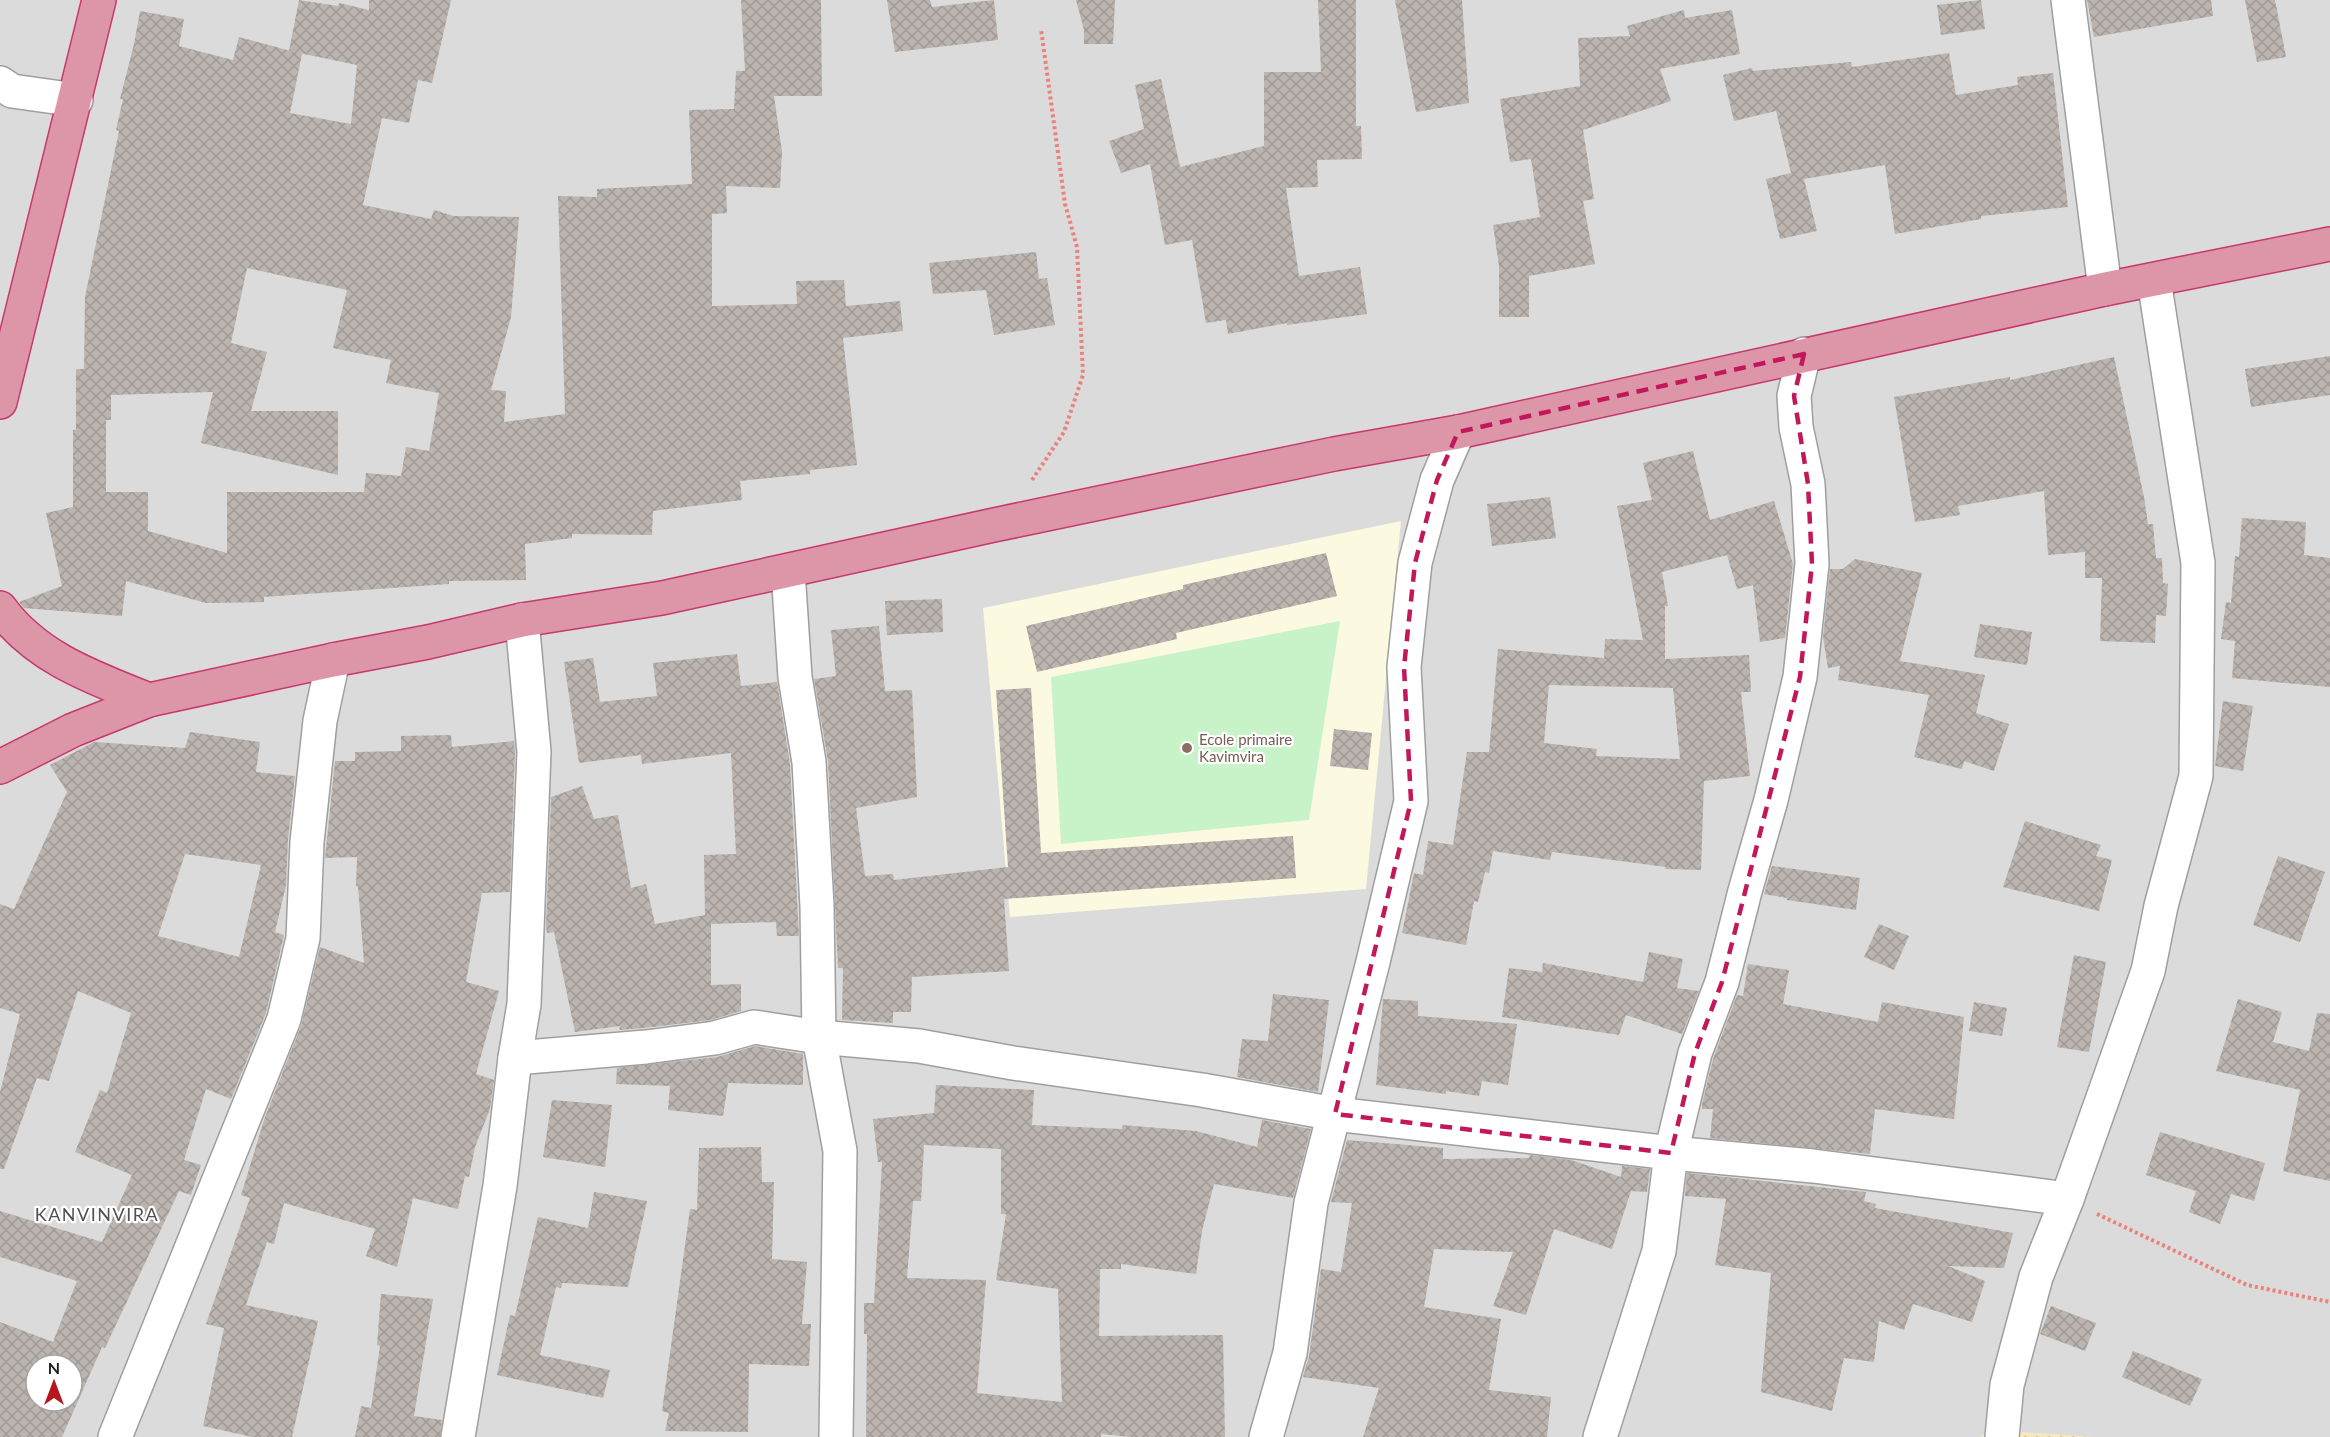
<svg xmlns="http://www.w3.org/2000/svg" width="2330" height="1437" font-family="Lato,sans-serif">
  <defs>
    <pattern id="sand-dots" width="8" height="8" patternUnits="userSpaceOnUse" patternTransform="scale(1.5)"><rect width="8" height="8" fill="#f6e8bb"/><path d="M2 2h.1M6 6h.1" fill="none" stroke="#d2c7a0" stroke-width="1.8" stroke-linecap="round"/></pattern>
    <pattern id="building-cross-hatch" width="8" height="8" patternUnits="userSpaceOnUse" patternTransform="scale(1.5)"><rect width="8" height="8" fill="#bbb4af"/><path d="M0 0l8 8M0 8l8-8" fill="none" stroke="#a09a96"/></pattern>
  </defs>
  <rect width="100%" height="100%" fill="#eeebe6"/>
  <path fill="#dcdbdb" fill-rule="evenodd" d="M0 0H2330V1437H2092L1988 1430 1981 1437H0ZM36 1365H72V1401H36Z"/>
  <polygon fill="#fbfae1" points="1401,521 1366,889 1010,917 983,608"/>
  <polygon fill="url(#sand-dots)" points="1987,1430 2092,1437 1981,1437"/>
  <polygon fill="#c8f3c9" points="1340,621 1309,820 1061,844 1051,677"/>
  <g fill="url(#building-cross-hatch)" fill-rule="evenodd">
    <path d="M299 0 338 6 339 3 369 10V0H451L432 83 418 80 409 123 382 118 363 205 431 219 434 210 454 216 519 217 511 317 491 390 506 391 504 422 565 414 558 196 597 197V189L692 184 689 110 734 109 736 71H745L741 0H821L822 96H774L782 152 780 188 726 186 727 213 712 214V306L797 304 796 281 844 280 846 306 900 301 903 331 843 338 857 465 810 470V474L740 481 742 500 653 511 652 535 572 534V538L525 544 526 580 449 581V584L264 597V602L206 603 126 581 122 616 24 608 19 602 62 586 46 513 73 507V430H76V369H84L85 297 119 131 116 130 123 99H120L134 44 140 11 184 19 179 46 233 60 239 37 302 54 290 113 351 124 357 65 289 51ZM247 268 347 290 333 348 391 360 386 383 439 393 429 451 406 447 401 476 366 473 364 492H227V553L148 531V492H106V420H111V395L213 392 201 443 338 475V411H251L267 352 231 343Z"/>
    <polygon points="887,0 930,0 932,7 994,0 998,40 895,52"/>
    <polygon points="1076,0 1115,0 1113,44 1084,44 1084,30"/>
    <polygon points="1318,0 1356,0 1356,126 1361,126 1362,159 1317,160 1318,187 1286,188 1299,276 1360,267 1367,314 1287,325 1287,323 1228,334 1226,320 1206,323 1192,240 1165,245 1150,164 1121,173 1109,141 1144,129 1135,85 1161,79 1180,167 1264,146 1264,72 1321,72"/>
    <polygon points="1395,0 1462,0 1469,103 1416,112"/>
    <polygon points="1981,0 1985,29 1941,35 1937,5"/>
    <polygon points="2087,0 2211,0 2213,16 2094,37"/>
    <polygon points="2245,0 2275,0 2286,57 2257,62"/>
    <polygon points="1684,10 1685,18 1732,10 1740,54 1660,69 1671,101 1583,130 1594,199 1583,201 1595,264 1529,276 1529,317 1499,317 1499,266 1493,225 1540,217 1531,159 1510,162 1500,99 1580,86 1578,38 1630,36 1627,26"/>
    <polygon points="1949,53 1956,95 2018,85 2017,77 2053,73 2068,207 1981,216 1981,219 1895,234 1885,165 1804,179 1817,231 1780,239 1766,179 1791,173 1776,111 1734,121 1723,75 1752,68 1753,71 1851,62 1852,67"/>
    <polygon points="1036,252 1039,279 1047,278 1055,325 994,335 986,290 933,294 929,263"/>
    <polygon points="2330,356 2330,395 2251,407 2245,369"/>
    <polygon points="2114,357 2144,497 2148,524 2153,524 2156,558 2162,558 2163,583 2168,584 2166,616 2156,615 2155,643 2100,641 2102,578 2085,578 2085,552 2048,555 2044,491 1958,506 1960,515 1915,522 1894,397 2010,377 2010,380"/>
    <path d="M1693 451 1710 520 1774 501 1793 564 1785 638 1760 642 1753 585 1737 589 1727 555 1662 572 1668 606H1665V659L1749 655 1751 692H1741L1750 776 1704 781 1701 870 1665 869 1666 867 1552 852 1550 860 1493 851 1489 873 1485 872 1478 902 1474 901 1466 945 1402 933 1414 873 1423 875 1428 841 1453 845 1467 752H1489L1498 649 1604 658 1605 639 1643 640 1617 506 1652 500 1643 463ZM1549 685 1673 688 1680 759 1596 756 1597 749 1544 743Z"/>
    <polygon points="1550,497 1556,538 1492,546 1487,504"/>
    <polygon points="2242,518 2306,522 2304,555 2330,558 2330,687 2232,678 2235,641 2221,639 2226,602 2231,603 2235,556 2239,557"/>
    <polygon points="1326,553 1337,596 1176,633 1177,639 1037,672 1026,626 1183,589 1183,585"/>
    <polygon points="1855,559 1922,573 1900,661 1985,675 1976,713 2009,724 1994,771 1964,761 1962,769 1914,757 1929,695 1838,680 1840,666 1828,668 1823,637 1830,569 1843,569"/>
    <polygon points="942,599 943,632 887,635 885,601"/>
    <polygon points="1980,624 2032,632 2027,665 1974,657"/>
    <polygon points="879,626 885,691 912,690 917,797 856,808 865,876 893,874 894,880 1008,867 996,690 1031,688 1041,853 1293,836 1296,878 1004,899 1009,971 912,977 911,1012 893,1012 893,1023 842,1020 843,968 838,968 828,761 814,679 836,676 831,630"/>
    <polygon points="737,654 741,686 777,682 790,764 799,936 777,936 776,922 711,924 711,985 741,984 741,1011 711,1020 644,1028 619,1030 620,1026 575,1032 554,932 547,933 546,926 551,797 582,786 594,819 618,815 631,888 646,884 655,924 705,915 704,855 736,854 731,753 642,764 641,755 579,763 564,662 593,658 600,702 657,696 653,663"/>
    <polygon points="2223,701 2253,706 2243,771 2215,766"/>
    <polygon points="1334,729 1372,733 1368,770 1330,766"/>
    <path d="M190 732 260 742 256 772 295 776 288 840 286 885 275 932 284 935 266 1013 231 1099 206 1089 184 1160 201 1165 191 1195 179 1191 105 1348 102 1347 62 1437H0V1322L53 1342 77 1281 0 1257V1211L102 1242 132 1175 75 1152 100 1090 107 1093 131 1013 78 991 49 1081 37 1078 4 1169H0V1092L20 1014 0 1008V904L14 909 67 792 50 765 94 742 185 748ZM185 854 261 865 239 957 158 936ZM36 1365H72V1401H36Z"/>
    <polygon points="451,735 452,747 514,741 515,752 510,892 482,893 466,982 499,991 476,1074 494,1080 490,1109 475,1147 469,1177 465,1176 458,1209 413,1198 397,1267 366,1256 375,1229 284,1203 274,1244 267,1242 246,1305 318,1321 292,1437 252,1437 203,1426 224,1328 206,1324 250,1198 241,1195 265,1117 301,1026 320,947 364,963 358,886 356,886 357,857 325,858 335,761 355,761 355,752 401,751 401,736"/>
    <polygon points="2025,821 2101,845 2096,856 2112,860 2099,911 2003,887"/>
    <polygon points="2278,856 2325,872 2300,942 2253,925"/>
    <polygon points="1772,866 1860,878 1856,910 1787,900 1787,898 1764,894"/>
    <polygon points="1879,924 1909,936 1894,970 1864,957"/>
    <polygon points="1649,952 1683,959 1677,988 1699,991 1682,1034 1626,1015 1619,1035 1502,1017 1509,968 1542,972 1543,963 1643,982"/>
    <polygon points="2074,955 2106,962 2089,1052 2057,1047"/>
    <polygon points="1748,964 1789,970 1783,1004 1878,1022 1882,1002 1964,1017 1954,1119 1875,1109 1870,1154 1710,1138 1713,1109 1702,1109 1702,1104 1713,1059 1737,995 1743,996"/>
    <polygon points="1273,994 1329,1000 1318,1092 1237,1077 1242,1039 1268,1041"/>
    <polygon points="1383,999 1418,1001 1418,1016 1517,1024 1508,1085 1482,1081 1479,1096 1446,1091 1446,1094 1376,1085"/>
    <polygon points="2238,999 2282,1012 2273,1042 2309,1051 2317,1013 2330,1014 2330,1181 2283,1171 2300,1090 2216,1071"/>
    <polygon points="1974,1002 2007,1008 2002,1036 1969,1031"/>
    <polygon points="755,1046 803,1054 803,1085 728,1083 723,1116 668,1110 670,1086 616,1084 617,1068 717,1057"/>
    <path d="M936 1085 1034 1090 1032 1125 1122 1129V1125L1196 1131 1257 1147 1262 1120 1311 1129 1293 1198 1214 1184 1202 1231 1196 1274 1121 1264V1269H1100L1099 1336 1223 1335 1225 1437H1130L1101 1434V1437H866L867 1334H864V1303H874L882 1162H878L873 1119 934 1113ZM924 1145 1001 1149V1214H1006L996 1280 1058 1289 1062 1402 977 1393 986 1280 907 1278 913 1201H921Z"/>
    <polygon points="552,1100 612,1105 605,1167 543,1157"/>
    <polygon points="2160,1132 2265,1163 2254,1201 2231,1194 2220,1224 2189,1212 2196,1191 2146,1175"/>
    <polygon points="1347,1140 1443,1148 1443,1159 1529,1158 1530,1155 1571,1160 1621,1177 1622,1166 1650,1169 1647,1192 1631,1191 1612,1249 1554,1229 1526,1315 1493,1306 1513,1252 1434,1249 1424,1307 1501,1319 1489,1390 1551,1397 1547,1437 1363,1437 1379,1388 1303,1377 1309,1356 1321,1269 1341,1272 1352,1203 1331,1202"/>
    <polygon points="761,1147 762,1182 774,1182 772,1259 807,1262 802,1324 811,1324 809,1366 749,1364 748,1432 665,1431 669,1413 662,1411 690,1209 697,1210 699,1148"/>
    <polygon points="1687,1173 1866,1192 1864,1201 1876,1204 1875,1208 2013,1233 2004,1268 1948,1266 1985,1281 1972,1322 1913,1304 1904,1330 1879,1321 1874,1362 1844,1358 1832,1411 1761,1392 1771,1273 1715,1265 1726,1199 1685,1196"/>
    <polygon points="594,1192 647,1201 628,1287 562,1283 561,1288 556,1287 540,1355 610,1370 603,1398 497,1375 510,1315 515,1316 538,1217 588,1228"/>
    <polygon points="381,1294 433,1299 414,1416 442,1420 440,1437 355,1437 361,1406 371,1408 380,1346 377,1345"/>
    <polygon points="2051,1306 2096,1323 2085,1351 2040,1334"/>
    <polygon points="2133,1351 2202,1379 2190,1406 2122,1377"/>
  </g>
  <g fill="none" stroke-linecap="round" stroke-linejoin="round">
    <defs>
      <g id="street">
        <polyline points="2068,0 2105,289"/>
        <polyline points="0,83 12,91 76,100"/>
        <polyline points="788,571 795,677 809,762 817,906 819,1037 840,1151 836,1437"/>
        <polyline points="515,1058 646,1047 715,1038 754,1027 819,1037 919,1046 1013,1063 1202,1090 1335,1114 1671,1153 1813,1166 2067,1199"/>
        <polyline points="115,1437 284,1019 303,938 307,842 320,721 333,660"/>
        <polyline points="458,1437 500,1186 515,1058 524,1004 534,752 522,620"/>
        <polyline points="1266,1437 1290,1353 1311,1203 1373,962 1411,801 1404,667 1415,563 1437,480 1458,432"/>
        <polyline points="1600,1437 1659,1251 1671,1153 1695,1053 1722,982 1745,891 1771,800 1800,677 1812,564 1808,484 1796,427 1794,396 1804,354"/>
        <polyline points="2002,1437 2007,1385 2036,1277 2067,1199 2148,971 2161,906 2196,776 2198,563 2154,280"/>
      </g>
      <g id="highway">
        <polyline points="0,402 99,0"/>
        <path d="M0 608C36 658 94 678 149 700"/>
        <polyline points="0,767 73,730 149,700 333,660 428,642 522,620 662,598 994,525 1334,454 1458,432 2105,289 2330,244"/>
      </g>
    </defs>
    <use href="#street" stroke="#9f9f9f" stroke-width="36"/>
    <use href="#highway" stroke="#c63870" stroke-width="36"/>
    <g stroke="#ea817b" stroke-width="4" stroke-dasharray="3 3" stroke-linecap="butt">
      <polyline points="1032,480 1064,432 1083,375 1077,247 1065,204 1041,29"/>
      <polyline points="2097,1214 2247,1285 2330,1302"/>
    </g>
    <use href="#street" stroke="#fff" stroke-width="33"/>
    <use href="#highway" stroke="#dd96a7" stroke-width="33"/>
  </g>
  <path fill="none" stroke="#c2185b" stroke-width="4.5" stroke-dasharray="12 8" stroke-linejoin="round" d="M1804 354 1794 396 1808 484 1812 564 1800 677 1722 982 1695 1053 1671 1153 1335 1114 1411 801 1404 667 1415 563 1437 480 1458 432Z"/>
  <circle fill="#8d6e63" stroke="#fff" stroke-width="2" cx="1187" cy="748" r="6"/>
  <g text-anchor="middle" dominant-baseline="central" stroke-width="4.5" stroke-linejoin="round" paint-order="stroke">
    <g font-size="15" fill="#785e54" stroke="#fff" text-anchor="start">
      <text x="1199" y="739">Ecole primaire<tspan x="1199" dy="17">Kavimvira</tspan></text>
    </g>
    <g font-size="18" letter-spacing="1.5" fill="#515151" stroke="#fff">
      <text x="97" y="1214">KANVINVIRA</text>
    </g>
  </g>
  <g transform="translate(54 1383)"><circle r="28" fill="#ffffff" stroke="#a5a5a5" stroke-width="1.5"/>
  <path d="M0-4.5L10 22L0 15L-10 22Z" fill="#b6171f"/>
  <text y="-9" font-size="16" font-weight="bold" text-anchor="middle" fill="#1e1e1e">N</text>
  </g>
</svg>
